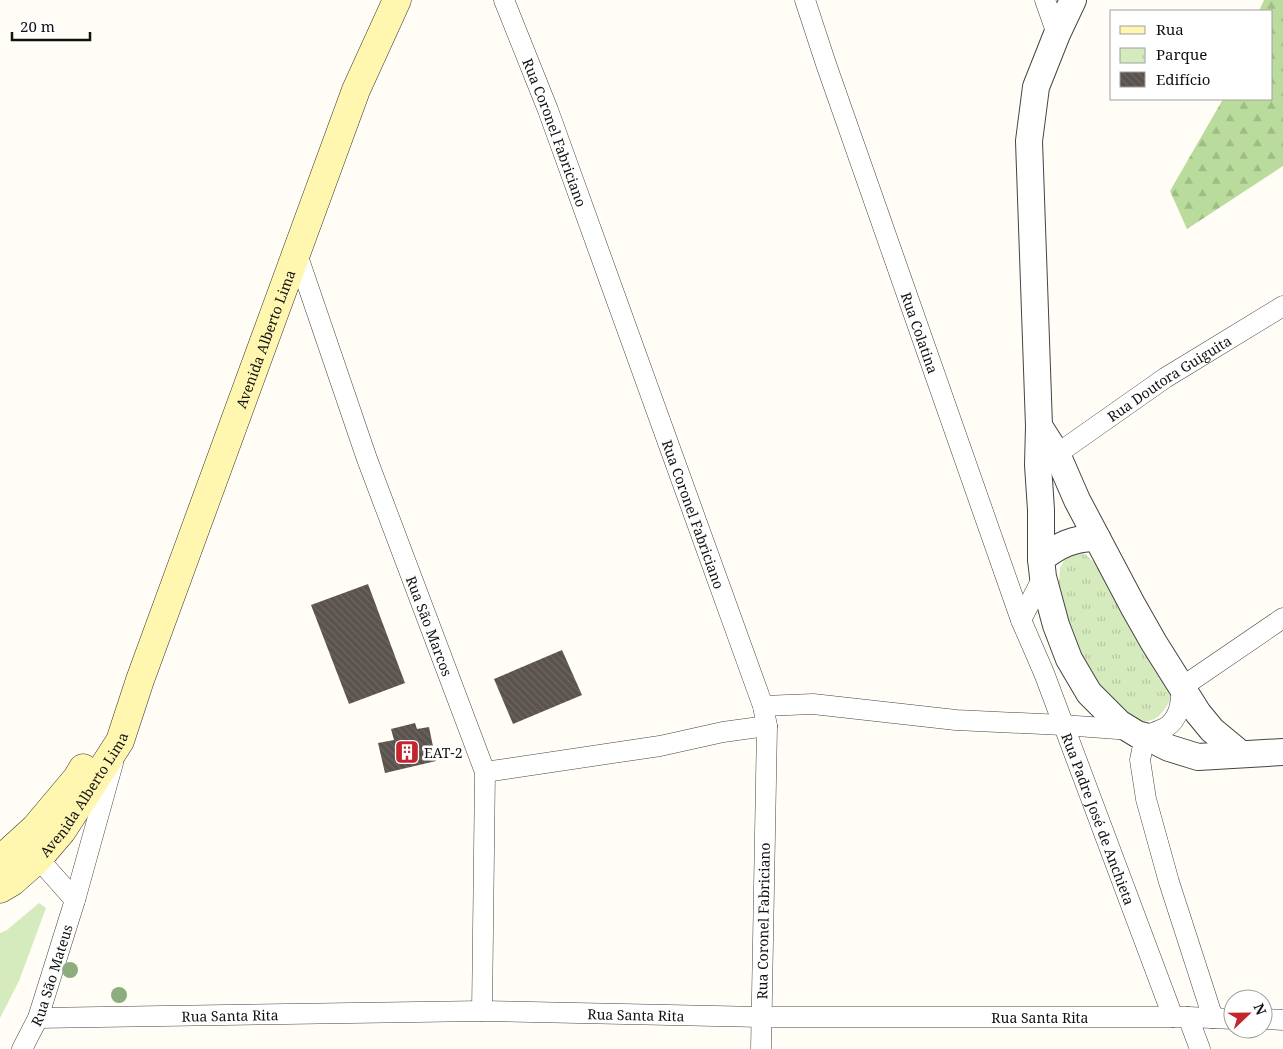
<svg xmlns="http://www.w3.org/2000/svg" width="1283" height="1049" font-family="'Noto Serif',serif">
  <defs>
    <pattern id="forest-firs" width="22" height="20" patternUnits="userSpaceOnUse" patternTransform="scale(1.25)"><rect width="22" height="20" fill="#b9dc9c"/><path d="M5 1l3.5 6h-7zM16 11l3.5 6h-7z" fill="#9ebc85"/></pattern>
    <pattern id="park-tufts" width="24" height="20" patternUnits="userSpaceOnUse" patternTransform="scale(1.25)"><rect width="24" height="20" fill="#d5ebbd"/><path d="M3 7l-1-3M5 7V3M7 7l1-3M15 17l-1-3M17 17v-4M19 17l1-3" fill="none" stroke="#b6c8a1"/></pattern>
    <pattern id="building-back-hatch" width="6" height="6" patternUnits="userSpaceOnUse" patternTransform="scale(1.25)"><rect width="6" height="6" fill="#5a524d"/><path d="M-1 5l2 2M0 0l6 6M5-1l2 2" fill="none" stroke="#6d6662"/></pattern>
  </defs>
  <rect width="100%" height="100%" fill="#fffdf5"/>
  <polygon fill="#d5ebbd" points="39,903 46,908 19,981 0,1018 0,933 7,930"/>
  <polygon fill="url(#forest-firs)" points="1264,0 1283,0 1283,166 1187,229 1170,191 1219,106 1223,99 1272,99 1272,11 1259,11"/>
  <path fill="url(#park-tufts)" d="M1075 551 1084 553 1099 567 1166 679 1171 699C1160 717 1157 722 1135 722L1102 693 1079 652 1067 624 1059 584 1060 568 1065 559Z"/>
  <g fill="url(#building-back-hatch)">
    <polygon points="368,584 405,683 349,704 311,605"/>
    <polygon points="562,650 582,695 513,724 494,679"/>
    <polygon points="415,723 417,729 429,727 436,761 385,773 378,743 394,740 391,729"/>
  </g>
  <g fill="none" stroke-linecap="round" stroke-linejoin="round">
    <defs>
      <g id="minor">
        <path id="s1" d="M504 0 548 110 763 706 767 726 761 1049"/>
        <path id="s2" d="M805 0 826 64 1021 620 1044 673 1173 1017"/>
        <polyline points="1045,0 1057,34"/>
        <path id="s3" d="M296 251 367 459 485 772 482 1011"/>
        <path id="s4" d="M1046 460 1057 454 1165 378 1283 306"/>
        <polyline points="1021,620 1043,577"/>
        <polyline points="763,706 813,704 956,720 1063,725 1131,730"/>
        <polyline points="485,772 660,746 723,732 767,726"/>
        <polyline points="27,851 43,864 75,900"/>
        <polyline points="1188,1017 1200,1049"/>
        <path id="s5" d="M38 1018 482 1011 761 1017H1188L1233 1019"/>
        <path d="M1213 1018 1169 882 1146 799 1140 760 1145 736C1152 733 1159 731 1165 728 1180 719 1181 702 1182 687L1283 618"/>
        <polyline points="1263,1019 1283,1020"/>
        <path id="s6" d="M22 1049 38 1018 75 900 113 763"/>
      </g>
      <g id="tertiary">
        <polyline points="1073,0 1057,34 1036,87 1029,141 1039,426 1038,465 1041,510 1041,559 1043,577 1056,625 1069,659 1089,693 1119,723 1137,734 1145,736 1169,748 1198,757 1283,752"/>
        <polyline points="1039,426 1057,454 1077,500 1133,606 1154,643 1198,713 1212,730 1241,754"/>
        <path d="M1041 559C1059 545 1073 538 1097 538"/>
      </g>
      <g id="secondary">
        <polyline points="0,860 35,828 77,778 83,768"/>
        <path id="s7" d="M0 889 12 882 38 859 62 831 120 741 140 680 356 90 397 0"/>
      </g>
    </defs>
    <use href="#minor" stroke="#444" stroke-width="21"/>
    <use href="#tertiary" stroke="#444" stroke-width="28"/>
    <use href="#secondary" stroke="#333" stroke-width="29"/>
    <use href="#minor" stroke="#fff" stroke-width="20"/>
    <use href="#tertiary" stroke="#fff" stroke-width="26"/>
    <use href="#secondary" stroke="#fff6b0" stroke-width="28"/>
  </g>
  <g fill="#8dad7f">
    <circle cx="70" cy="970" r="8"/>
    <circle cx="119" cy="995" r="8"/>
  </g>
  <defs>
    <symbol id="building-square" viewBox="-11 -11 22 22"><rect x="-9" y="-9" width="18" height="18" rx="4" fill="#c4262e" stroke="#fff"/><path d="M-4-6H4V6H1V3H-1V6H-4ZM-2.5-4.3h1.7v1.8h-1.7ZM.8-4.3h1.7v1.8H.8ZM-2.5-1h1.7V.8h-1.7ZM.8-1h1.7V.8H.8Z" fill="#fff"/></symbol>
  </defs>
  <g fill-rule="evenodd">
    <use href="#building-square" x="393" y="738" width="28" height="28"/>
  </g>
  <g text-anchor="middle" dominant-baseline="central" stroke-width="5" stroke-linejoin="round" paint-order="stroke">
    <g font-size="14" fill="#111" stroke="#fff">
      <text stroke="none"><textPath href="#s1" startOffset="142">Rua Coronel Fabriciano</textPath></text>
      <text stroke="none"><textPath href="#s2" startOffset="352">Rua Colatina</textPath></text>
      <text stroke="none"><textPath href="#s7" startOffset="620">Avenida Alberto Lima</textPath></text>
      <text stroke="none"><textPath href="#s4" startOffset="148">Rua Doutora Guiguita</textPath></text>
      <text stroke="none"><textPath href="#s1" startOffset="548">Rua Coronel Fabriciano</textPath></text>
      <text stroke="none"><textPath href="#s3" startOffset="398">Rua São Marcos</textPath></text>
      <text stroke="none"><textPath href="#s7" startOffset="128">Avenida Alberto Lima</textPath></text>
      <text stroke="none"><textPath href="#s2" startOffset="870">Rua Padre José de Anchieta</textPath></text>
      <text transform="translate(763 921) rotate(-89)">Rua Coronel Fabriciano</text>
      <text stroke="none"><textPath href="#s6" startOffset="80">Rua São Mateus</textPath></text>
      <text stroke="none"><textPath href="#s5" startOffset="192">Rua Santa Rita</textPath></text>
      <text stroke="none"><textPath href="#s5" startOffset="598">Rua Santa Rita</textPath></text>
      <text stroke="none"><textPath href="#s5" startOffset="1002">Rua Santa Rita</textPath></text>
    </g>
    <g font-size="14" fill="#111" stroke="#fff" text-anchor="start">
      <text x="424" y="752">EAT-2</text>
    </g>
  </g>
  <rect x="1110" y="10" width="162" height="90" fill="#ffffff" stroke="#a0a0a0"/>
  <rect x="1120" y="26" width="25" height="8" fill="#fff6b0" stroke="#a0a0a0"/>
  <text x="1156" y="35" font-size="15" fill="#111111">Rua</text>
  <rect x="1120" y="48" width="25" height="15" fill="url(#park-tufts)" stroke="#a0a0a0"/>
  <text x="1156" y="60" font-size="15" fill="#111111">Parque</text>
  <rect x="1120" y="72" width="25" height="15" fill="url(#building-back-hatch)" stroke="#a0a0a0"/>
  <text x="1156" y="85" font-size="15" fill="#111111">Edifício</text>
  <g transform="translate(1248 1014) rotate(68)"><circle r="24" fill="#ffffff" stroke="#a0a0a0"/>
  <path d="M0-4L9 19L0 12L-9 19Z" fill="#c4262e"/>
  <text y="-8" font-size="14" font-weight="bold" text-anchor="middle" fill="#111111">N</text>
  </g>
  <path d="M12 32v8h78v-8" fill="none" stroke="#111111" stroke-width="2.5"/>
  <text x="20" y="32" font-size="15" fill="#111111" stroke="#ffffff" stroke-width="4" paint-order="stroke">20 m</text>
</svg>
